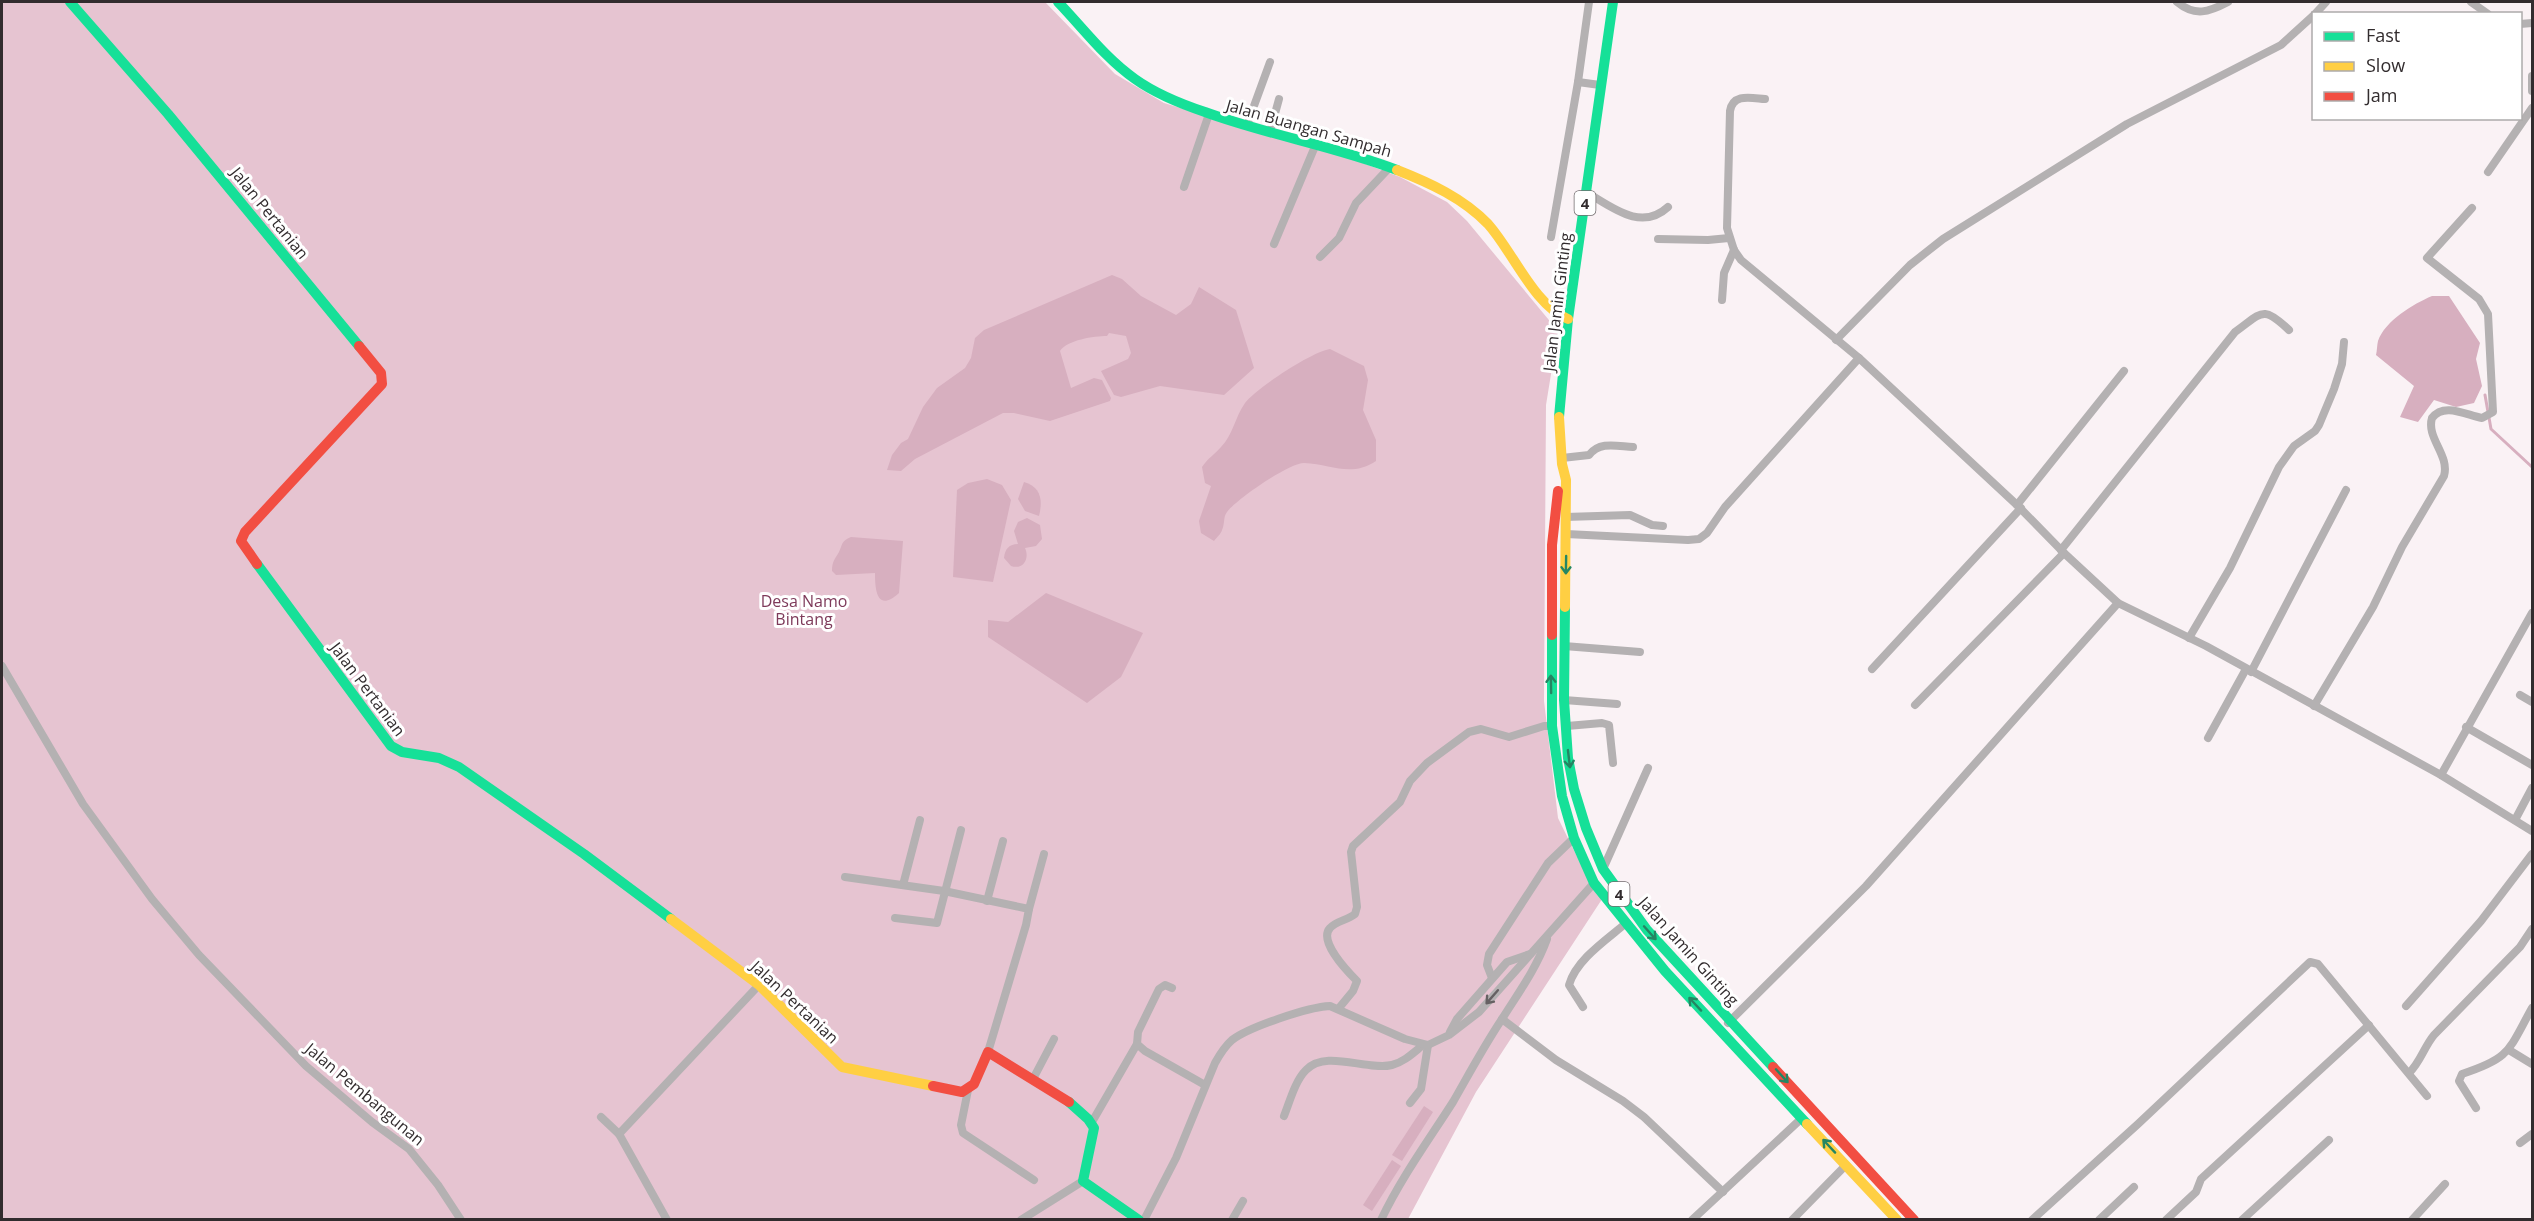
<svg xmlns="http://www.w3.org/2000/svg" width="2534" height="1221" font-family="'Open Sans',sans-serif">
  <rect width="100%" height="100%" fill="#faf2f5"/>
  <polygon fill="#e6c4d1" points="2,2 1045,2 1115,74 1164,103 1352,159 1400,177 1447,202 1467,221 1558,331 1546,405 1544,701 1558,818 1589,881 1606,893 1476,1092 1408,1219 2,1220"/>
  <g fill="#d7afbf">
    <path d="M1112 275 1122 279 1141 296 1176 315 1191 304 1199 287 1236 310 1254 368 1224 395 1160 386 1121 397 1114 395 1101 371 1128 359 1131 353 1126 336 1109 333 1107 336C1094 336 1067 340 1060 351L1071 388 1094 378 1102 380 1111 398 1110 401 1050 421 1014 413H1003L915 459 901 471 887 470 892 455 901 443 908 439 923 407 937 388 965 368 971 358 975 338 984 330Z"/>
    <path d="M2432 296H2449L2480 343 2476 359 2482 386 2474 403 2456 407 2434 400 2418 422 2400 417 2414 386 2376 355C2377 351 2377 345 2378 341 2385 321 2413 304 2432 296Z"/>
    <path d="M1330 349 1364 366 1368 380 1363 410 1376 440V461C1350 478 1332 464 1304 463 1289 463 1237 499 1227 512 1223 517 1225 524 1222 530 1221 534 1217 537 1214 541L1201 533 1199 521 1211 486 1205 483 1202 467C1208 458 1214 455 1221 447 1233 435 1235 417 1245 403 1255 389 1313 351 1330 349Z"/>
    <polygon points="987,479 1002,485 1011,500 993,582 953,577 957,490 968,483"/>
    <path d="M1024 482C1041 487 1043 500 1039 516L1025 511 1018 499Z"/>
    <path d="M1027 518 1040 525 1042 539 1036 546 1025 548C1030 559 1023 570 1011 566L1004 558C1005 549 1009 544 1018 544L1014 531 1018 522Z"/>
    <path d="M851 537 903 541 899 593C877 613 875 590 875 573L836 575 832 571C832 561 835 559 839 552 843 544 841 541 851 537Z"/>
    <polygon points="1046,593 1143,633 1121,677 1087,703 988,637 988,620 1008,622"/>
    <polygon points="1424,1106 1433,1112 1402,1161 1392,1155"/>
    <polygon points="1392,1160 1401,1166 1372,1211 1363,1205"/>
  </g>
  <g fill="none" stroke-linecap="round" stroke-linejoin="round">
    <polyline stroke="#d7afbf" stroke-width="3" points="2485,395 2491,429 2532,467"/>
    <g stroke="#b4b1b2" stroke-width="8">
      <path d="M2177 2C2195 17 2209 12 2228 2"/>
      <polyline points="2471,2 2488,14"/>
      <polyline points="2315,14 2326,2"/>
      <polyline points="2520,24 2532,23"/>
      <polyline points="2532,76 2532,91"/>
      <polyline points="1578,82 1600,85"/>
      <path d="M1765 99C1751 98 1733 93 1730 111L1727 228 1734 250 1741 260 1859 358 2017 505 2064 553 2118 603 2206 646 2441 775 2532 831"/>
      <polyline points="1247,125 1270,62"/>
      <polyline points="1270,132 1279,99"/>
      <polyline points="2488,172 2532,108"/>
      <polyline points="1184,187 1209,114"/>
      <path d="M1586 192C1612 207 1641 232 1668 207"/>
      <polyline points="1551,237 1578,82 1589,2"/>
      <polyline points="1658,239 1708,240 1729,238"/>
      <polyline points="1274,244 1316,144"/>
      <polyline points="1320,257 1339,238 1356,203 1390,167"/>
      <polyline points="1722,300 1724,273 1734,250"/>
      <polyline points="1836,340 1910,265 1943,239 2127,124 2281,45 2314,15"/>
      <path d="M1562 458 1589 455C1600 441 1616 446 1633 447"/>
      <polyline points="2017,505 2124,371"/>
      <polyline points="1565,517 1630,515 1652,525 1663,526"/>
      <polyline points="1566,534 1688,540 1699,539 1707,533 1725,507 1859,358"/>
      <path d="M2061 550 2235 332C2262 313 2262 304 2289 330"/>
      <polyline points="2189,638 2230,568 2279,467 2294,446 2315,431 2319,425 2334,389 2342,364 2344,342"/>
      <polyline points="1564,646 1640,652"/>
      <polyline points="2,666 83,804 152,899 199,955 306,1066 372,1122 409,1149 438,1185 461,1220"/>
      <polyline points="1872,669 2021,508"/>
      <polyline points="2251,672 2346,490"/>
      <polyline points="2520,695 2532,702"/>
      <polyline points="1564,700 1617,704"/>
      <polyline points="1915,705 2064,553"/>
      <path d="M2314 706 2373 607 2402 547 2444 476C2450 455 2426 438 2432 418 2444 402 2466 415 2482 418L2493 412 2488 314 2479 299 2427 258 2472 208"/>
      <polyline points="1567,726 1602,723 1609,725 1613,763"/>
      <polyline points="2466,727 2532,765"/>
      <polyline points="2208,738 2246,669"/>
      <polyline points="2441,775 2532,613"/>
      <polyline points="2515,820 2532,788"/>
      <polyline points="1603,869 1648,768"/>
      <polyline points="845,877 944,891 1029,909 1026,925 988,1052"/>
      <polyline points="903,885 920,820"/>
      <polyline points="987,901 1003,841"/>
      <polyline points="1029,909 1044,854"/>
      <polyline points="895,918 937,923 961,830"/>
      <polyline points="1492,978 1487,965 1489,954 1548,863 1574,838"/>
      <polyline points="1172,988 1165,985 1159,989 1138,1032 1137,1044 1145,1051 1205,1085"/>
      <polyline points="2406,1006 2481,921 2532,854"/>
      <path d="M1583 1007 1569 985C1576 960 1606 940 1625 924"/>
      <path d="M1339 1008 1353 991 1357 981C1348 972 1318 941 1330 928 1336 921 1348 920 1355 914L1357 907 1351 852 1353 846 1400 802 1410 781 1427 763 1469 732 1481 729 1509 737 1544 726H1552"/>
      <polyline points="1502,1019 1556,1060 1623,1101 1644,1117 1723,1192"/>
      <polyline points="1728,1023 1866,886 2118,603"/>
      <polyline points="1450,1032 1457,1019 1507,962 1530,954"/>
      <polyline points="2509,1050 2532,1064"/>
      <path d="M2409 1073C2420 1063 2424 1047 2434 1035L2520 947 2532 929"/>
      <polyline points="1033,1079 1054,1039"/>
      <polyline points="968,1090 961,1125 963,1133 1034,1180"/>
      <polyline points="1410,1103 1421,1089 1428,1045"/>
      <path d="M2476 1108 2459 1081 2462 1074C2511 1058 2508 1051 2532 1008"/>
      <path d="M1284 1116C1290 1101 1295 1081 1306 1070 1326 1049 1366 1071 1392 1065 1404 1062 1413 1053 1423 1045"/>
      <polyline points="601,1117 619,1134"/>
      <polyline points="1092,1122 1137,1044"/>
      <polyline points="2520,1143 2532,1134"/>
      <polyline points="667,1220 619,1134 759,985"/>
      <polyline points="1021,1220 1083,1181"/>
      <path d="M1144 1220 1176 1158 1215 1063C1220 1054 1224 1047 1232 1040 1249 1027 1308 1007 1330 1006L1405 1039 1428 1045 1449 1035 1479 1012 1594 883"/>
      <polyline points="1232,1220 1243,1201"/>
      <path d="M1381 1220C1401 1178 1428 1141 1453 1102 1469 1074 1484 1046 1502 1019 1519 992 1536 969 1547 939"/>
      <polyline points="1692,1220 1802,1118"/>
      <polyline points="1792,1220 1846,1165"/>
      <polyline points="2032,1220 2138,1124 2310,962 2318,964 2427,1096"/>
      <polyline points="2099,1220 2134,1187"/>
      <polyline points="2166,1220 2196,1192 2201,1179 2369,1025"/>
      <polyline points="2242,1220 2329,1140"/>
      <polyline points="2412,1220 2445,1184"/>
    </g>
    <g stroke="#16e098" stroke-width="10">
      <polyline points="70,2 168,114 359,346"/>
      <path d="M1058 2C1083 28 1105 58 1135 79 1156 94 1181 104 1205 112 1268 135 1334 146 1397 170"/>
      <polyline points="1559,417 1568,319 1613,2"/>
      <polyline points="257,564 391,746 402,752 439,758 459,767 584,854 671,919"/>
      <polyline points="1565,607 1564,700 1568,758 1574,789 1586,828 1603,869 1647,930 1773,1067"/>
      <polyline points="1552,635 1552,726 1562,796 1574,838 1594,883 1665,971 1807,1124"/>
      <polyline points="1069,1102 1088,1119 1094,1128 1083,1181 1139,1220"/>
    </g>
    <g stroke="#ffcf43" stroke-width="10">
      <path d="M1397 170C1430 183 1463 198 1488 224 1513 252 1534 305 1568 319"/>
      <polyline points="1559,417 1562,464 1566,480 1565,607"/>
      <polyline points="671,919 759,985 842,1067 933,1086"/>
      <polyline points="1807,1124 1897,1220"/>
    </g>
    <g stroke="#f24e42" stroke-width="10">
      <polyline points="257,564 241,541 245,532 382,384 381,373 359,346"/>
      <polyline points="1552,635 1552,545 1558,491"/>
      <polyline points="1773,1067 1914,1220"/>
      <polyline points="933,1086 962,1092 974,1084 988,1052 1069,1102"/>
    </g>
  </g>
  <defs><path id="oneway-shaft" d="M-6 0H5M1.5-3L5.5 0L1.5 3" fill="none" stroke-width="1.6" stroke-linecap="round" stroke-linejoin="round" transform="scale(1.5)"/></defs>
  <g stroke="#248663">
    <use href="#oneway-shaft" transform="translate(1566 565) rotate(91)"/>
    <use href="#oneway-shaft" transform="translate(1551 684) rotate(-91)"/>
    <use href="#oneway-shaft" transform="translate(1569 759) rotate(83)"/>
    <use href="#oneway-shaft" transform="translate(1650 933) rotate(48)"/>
    <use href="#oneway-shaft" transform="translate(1695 1004) rotate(-133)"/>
    <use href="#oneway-shaft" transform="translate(1782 1076) rotate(48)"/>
    <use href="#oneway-shaft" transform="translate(1829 1146) rotate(-133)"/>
  </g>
  <use stroke="#666163" href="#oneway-shaft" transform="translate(1492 997) rotate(131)"/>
  <g text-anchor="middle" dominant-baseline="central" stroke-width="6" stroke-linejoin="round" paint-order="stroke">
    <g fill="#fff" stroke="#706b6d" stroke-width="1.5">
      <rect x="1574.5" y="191" width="21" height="24" rx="4.5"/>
      <rect x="1608.5" y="882" width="21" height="24" rx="4.5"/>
    </g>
    <g font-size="15" font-weight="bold" fill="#322c2e">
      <text x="1585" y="203">4</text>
      <text x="1619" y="894">4</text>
    </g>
    <g font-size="16" fill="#322c2e" stroke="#fff">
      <text transform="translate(1309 128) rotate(16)">Jalan Buangan Sampah</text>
      <text transform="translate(270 213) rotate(51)">Jalan Pertanian</text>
      <text transform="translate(1557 302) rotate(-83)">Jalan Jamin Ginting</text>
      <text transform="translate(368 689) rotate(53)">Jalan Pertanian</text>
      <text transform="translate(1689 951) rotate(48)">Jalan Jamin Ginting</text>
      <text transform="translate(795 1002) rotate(43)">Jalan Pertanian</text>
      <text transform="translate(365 1094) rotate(40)">Jalan Pembangunan</text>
    </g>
    <g font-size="16" fill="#7e3a5a" stroke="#fff">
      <text x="804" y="601">Desa Namo<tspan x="804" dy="18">Bintang</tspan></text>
    </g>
  </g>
  <rect width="2534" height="1221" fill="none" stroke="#322c2e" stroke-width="6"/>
  <rect x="2312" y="12" width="210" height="108" fill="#ffffff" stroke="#adabab" stroke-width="1.5"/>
  <rect x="2324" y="32" width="30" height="9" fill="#16e098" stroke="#adabab" stroke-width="1.5"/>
  <text x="2366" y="42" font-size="18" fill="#322c2e">Fast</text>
  <rect x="2324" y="62" width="30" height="9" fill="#ffcf43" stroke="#adabab" stroke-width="1.5"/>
  <text x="2366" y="72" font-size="18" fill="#322c2e">Slow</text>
  <rect x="2324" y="92" width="30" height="9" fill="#f24e42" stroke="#adabab" stroke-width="1.5"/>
  <text x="2366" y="102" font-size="18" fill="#322c2e">Jam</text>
</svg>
